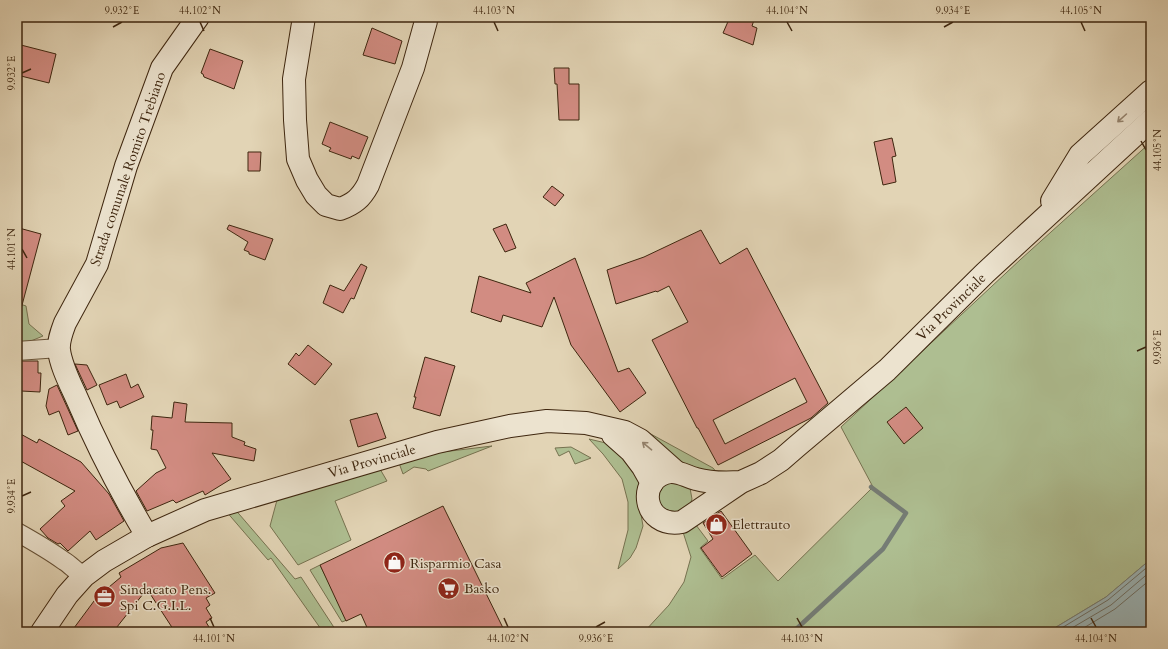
<svg xmlns="http://www.w3.org/2000/svg" width="1168" height="649" font-family="Cardo,serif">
  <rect width="100%" height="100%" fill="#e2d4b5"/>
  <filter id="stains"><feTurbulence type="fractalNoise" baseFrequency=".005" numOctaves="4"/><feColorMatrix values="0 0 0 0 .2 0 0 0 0 .09 0 0 0 0 .02 0 0 0 .5 -.17"/></filter>
  <radialGradient id="worn" r=".72"><stop offset=".6" stop-color="#630" stop-opacity="0"/><stop offset="1" stop-color="#630" stop-opacity=".3"/></radialGradient>
  <g fill="#aebe91" stroke="#767250">
    <polygon points="1151,142 1151,559 1106,597 1048,632 644,632 669,605 684,582 691,557 683,532 693,521 708,541 700,548 722,579 755,555 778,581 873,487 841,427 1021,259"/>
    <polygon points="17,303 26,306 29,324 43,336 26,343 17,343"/>
    <polygon points="638,427 713,468 720,476 672,459"/>
    <polygon points="589,439 610,444 642,479 639,503 643,526 636,548 630,558 618,569 628,530 628,502 622,479 603,454"/>
    <polygon points="492,446 428,471 426,469 414,467 403,474 399,463 434,453"/>
    <polygon points="571,447 591,458 575,464 569,451 559,456 555,448"/>
    <polygon points="380,469 387,481 335,501 351,540 298,565 270,526 277,500"/>
    <polygon points="665,479 690,488 692,499 688,510 667,516 654,493"/>
    <polygon points="233,507 295,579 301,577 337,632 323,632 271,558 268,560 225,510"/>
    <polygon points="320,565 347,620 342,622 310,570"/>
  </g>
  <polygon fill="#9ab5b9" stroke="#757c75" points="1151,559 1151,632 1048,632 1106,597"/>
  <g fill="none" stroke-linecap="round" stroke-linejoin="round">
    <g stroke="#6c6e64" stroke-width="1">
      <polyline points="1055,632 1108,600 1151,564"/>
      <polyline points="1065,632 1111,605 1151,571"/>
      <polyline points="1077,632 1115,609 1151,579"/>
    </g>
    <polyline stroke="#757c75" stroke-width="4.5" points="793,632 883,549 906,513 871,487"/>
  </g>
  <g fill="#d28c82" stroke="#3e260f" fill-rule="evenodd">
    <polygon points="730,17 755,17 752,26 757,28 753,45 723,33"/>
    <polygon points="372,28 402,41 395,64 363,55"/>
    <polygon points="17,44 56,54 49,83 17,75"/>
    <polygon points="210,49 243,61 234,89 204,77 203,74 201,73"/>
    <polygon points="554,68 569,68 569,84 579,84 579,120 559,120 557,84 555,84"/>
    <polygon points="330,122 368,137 359,159 352,156 351,159 329,151 331,148 322,144"/>
    <polygon points="892,138 896,156 892,157 896,182 883,185 874,142"/>
    <polygon points="248,152 261,152 260,171 248,171"/>
    <polygon points="552,186 564,195 555,206 543,197"/>
    <polygon points="506,224 516,248 505,252 493,229"/>
    <polygon points="229,225 273,239 265,260 249,254 249,252 244,250 248,242 227,229"/>
    <polygon points="19,228 41,234 21,309 17,309 17,235"/>
    <path d="M701 230 720 264 747 248 828 403 811 418 718 465 698 428H697L652 340 688 322 669 286 657 292 656 291 616 304 607 270 644 257ZM795 378 807 402 725 444 713 420Z"/>
    <polygon points="575,258 618,372 629,368 646,393 620,412 571,345 554,297 542,327 503,315 501,322 471,312 479,276 531,293 526,283"/>
    <polygon points="361,264 367,267 354,299 351,298 343,313 323,303 330,285 344,291"/>
    <polygon points="308,345 332,364 315,385 288,364 296,353 299,356"/>
    <polygon points="425,357 455,366 440,416 413,408 416,397 414,397"/>
    <polygon points="17,361 38,361 38,373 41,373 40,392 21,391 21,389 17,389"/>
    <polygon points="75,364 87,365 97,385 87,390"/>
    <polygon points="126,374 131,388 138,384 144,397 120,408 117,401 107,405 99,385"/>
    <polygon points="57,385 78,431 68,435 59,411 49,415 46,406 49,389"/>
    <polygon points="174,402 187,404 185,422 232,423 232,437 245,442 244,445 256,449 254,461 212,453 231,479 205,495 203,491 176,503 173,500 147,511 136,491 156,473 166,468 157,450 151,449 153,430 151,430 152,416 172,418"/>
    <polygon points="906,407 923,428 904,444 887,422"/>
    <polygon points="377,413 386,438 358,447 350,420"/>
    <polygon points="17,432 37,443 39,439 81,462 109,494 124,521 96,540 90,531 68,551 60,543 58,544 48,538 40,529 65,506 61,501 75,491 17,459"/>
    <polygon points="443,506 505,632 369,632 361,614 346,621 320,565"/>
    <polygon points="721,511 752,554 722,577 701,548 713,539 703,523"/>
    <polygon points="183,543 215,593 206,598 210,605 206,608 212,618 206,622 212,632 175,632 147,589 113,632 71,632 97,597 121,577 119,573 161,548"/>
  </g>
  <g fill="none" stroke-linecap="round" stroke-linejoin="round">
    <defs>
      <g id="street">
        <polyline points="17,351 59,348"/>
        <path d="M17 532C33 541 49 550 64 561 71 565 76 572 84 576"/>
      </g>
      <g id="secondary">
        <path d="M304 17 294 79 295 120 298 159 307 180 316 195 326 205 340 209C354 204 361 198 368 185L413 68 426 21 425 17"/>
        <polyline points="1052,201 1080,155 1151,91"/>
        <polyline points="613,435 631,451 643,467 652,483"/>
        <path d="M741 482C726 483 710 483 696 479 687 477 680 471 670 472 636 477 642 529 682 522L741 482 761 473 781 460 796 447 887 370 985 273 1151 120"/>
        <path d="M147 536C121 492 98 448 78 401 71 385 61 367 59 350 58 341 62 331 65 323L97 264 126 166 162 68 198 17"/>
        <polyline points="42,632 67,595 84,576 104,561 147,536 205,510 437,442 510,426 547,421 586,423 625,432 640,440 676,472"/>
      </g>
    </defs>
    <use href="#street" stroke="#675238" stroke-width="20"/>
    <use href="#secondary" stroke="#3e260f" stroke-width="24"/>
    <use href="#street" stroke="#ece3cf" stroke-width="18"/>
    <use href="#secondary" stroke="#ece3cf" stroke-width="22"/>
  </g>
  <defs><path id="oneway-shaft" d="M-6 0H5M1.5-3L5.5 0L1.5 3" fill="none" stroke-width="1.6" stroke-linecap="round" stroke-linejoin="round"/></defs>
  <g stroke="#95846f">
    <use href="#oneway-shaft" transform="translate(1122 118) rotate(138)"/>
    <use href="#oneway-shaft" transform="translate(647 446) rotate(-140)"/>
  </g>
  <path fill="none" stroke="#3e260f" stroke-width="1.5" d="M200 22 204 31M494 22 498 31M787 22 792 31M1081 22 1085 31M113 27 122 22M944 27 953 22M22 73 31 69M1141 141 1146 150M22 249 27 258M1137 351 1146 347M22 496 31 492M210 618 214 627M504 618 508 627M797 618 802 627M1091 618 1096 627M596 627 605 622"/>
  <defs>
    <symbol id="shop-disc" viewBox="-11 -11 22 22"><circle r="9.5" fill="#8f2418" stroke="#ece3cf"/><path d="M-5-2.5h2.3a2.7 3.5 0 0 1 5.4 0H5L5.5 6h-11ZM-1.5-2.5h3a1.5 2.3 0 0 0-3 0Z" fill="#fff"/></symbol>
    <symbol id="supermarket-disc" viewBox="-11 -11 22 22"><circle r="9.5" fill="#8f2418" stroke="#ece3cf"/><path d="M-6-5.5h2.5l.6 2H6L4.5 2H-2.5L-4.4-4H-6ZM-1.5 3.2a1.3 1.3 0 1 0 .1 0ZM3 3.2a1.3 1.3 0 1 0 .1 0Z" fill="#fff"/></symbol>
    <symbol id="office-disc" viewBox="-11 -11 22 22"><circle r="9.5" fill="#8f2418" stroke="#ece3cf"/><path d="M-6-3h4V-5.5h4V-3h4V5H-6ZM-1-4.5V-3h2v-1.5ZM-6 0V1H6V0Z" fill="#fff"/></symbol>
  </defs>
  <g fill-rule="evenodd">
    <use href="#shop-disc" x="704" y="512" width="25" height="25"/>
    <use href="#shop-disc" x="382" y="550" width="25" height="25"/>
    <use href="#supermarket-disc" x="436" y="576" width="25" height="25"/>
    <use href="#office-disc" x="92" y="584" width="25" height="25"/>
  </g>
  <g text-anchor="middle" dominant-baseline="central" stroke-width="3" stroke-linejoin="round" paint-order="stroke">
    <g font-size="14" fill="#3e260f" stroke="#ece3cf">
      <text transform="translate(128 169) rotate(-71)">Strada comunale Romito Trebiano</text>
      <text transform="translate(951 307) rotate(-44)">Via Provinciale</text>
      <text transform="translate(372 461) rotate(-16)">Via Provinciale</text>
    </g>
    <g font-size="14" fill="#3e260f" stroke="#ece3cf" text-anchor="start">
      <text x="732" y="524">Elettrauto</text>
      <text x="410" y="563">Risparmio Casa</text>
      <text x="464" y="588">Basko</text>
      <text x="120" y="589">Sindacato Pens.<tspan x="120" dy="16">Spi C.G.I.L.</tspan></text>
    </g>
  </g>
  <rect width="1168" height="649" fill="none" stroke="#e2d4b5" stroke-width="44"/>
  <rect x="22" y="22" width="1124" height="605" fill="none" stroke="#3e260f" stroke-width="1.5"/>
  <g font-size="10" text-anchor="middle" fill="#3e260f">
    <text x="122" y="14">9.932°E</text>
    <text x="200" y="14">44.102°N</text>
    <text x="494" y="14">44.103°N</text>
    <text x="787" y="14">44.104°N</text>
    <text x="953" y="14">9.934°E</text>
    <text x="1081" y="14">44.105°N</text>
    <text transform="translate(11 73) rotate(-90)" y="4">9.932°E</text>
    <text transform="translate(1157 150) rotate(-90)" y="4">44.105°N</text>
    <text transform="translate(11 249) rotate(-90)" y="4">44.101°N</text>
    <text transform="translate(1157 347) rotate(-90)" y="4">9.936°E</text>
    <text transform="translate(11 496) rotate(-90)" y="4">9.934°E</text>
    <text x="214" y="642">44.101°N</text>
    <text x="508" y="642">44.102°N</text>
    <text x="596" y="642">9.936°E</text>
    <text x="802" y="642">44.103°N</text>
    <text x="1096" y="642">44.104°N</text>
  </g>
  <rect width="100%" height="100%" filter="url(#stains)"/>
  <rect width="100%" height="100%" fill="url(#worn)"/>
</svg>
